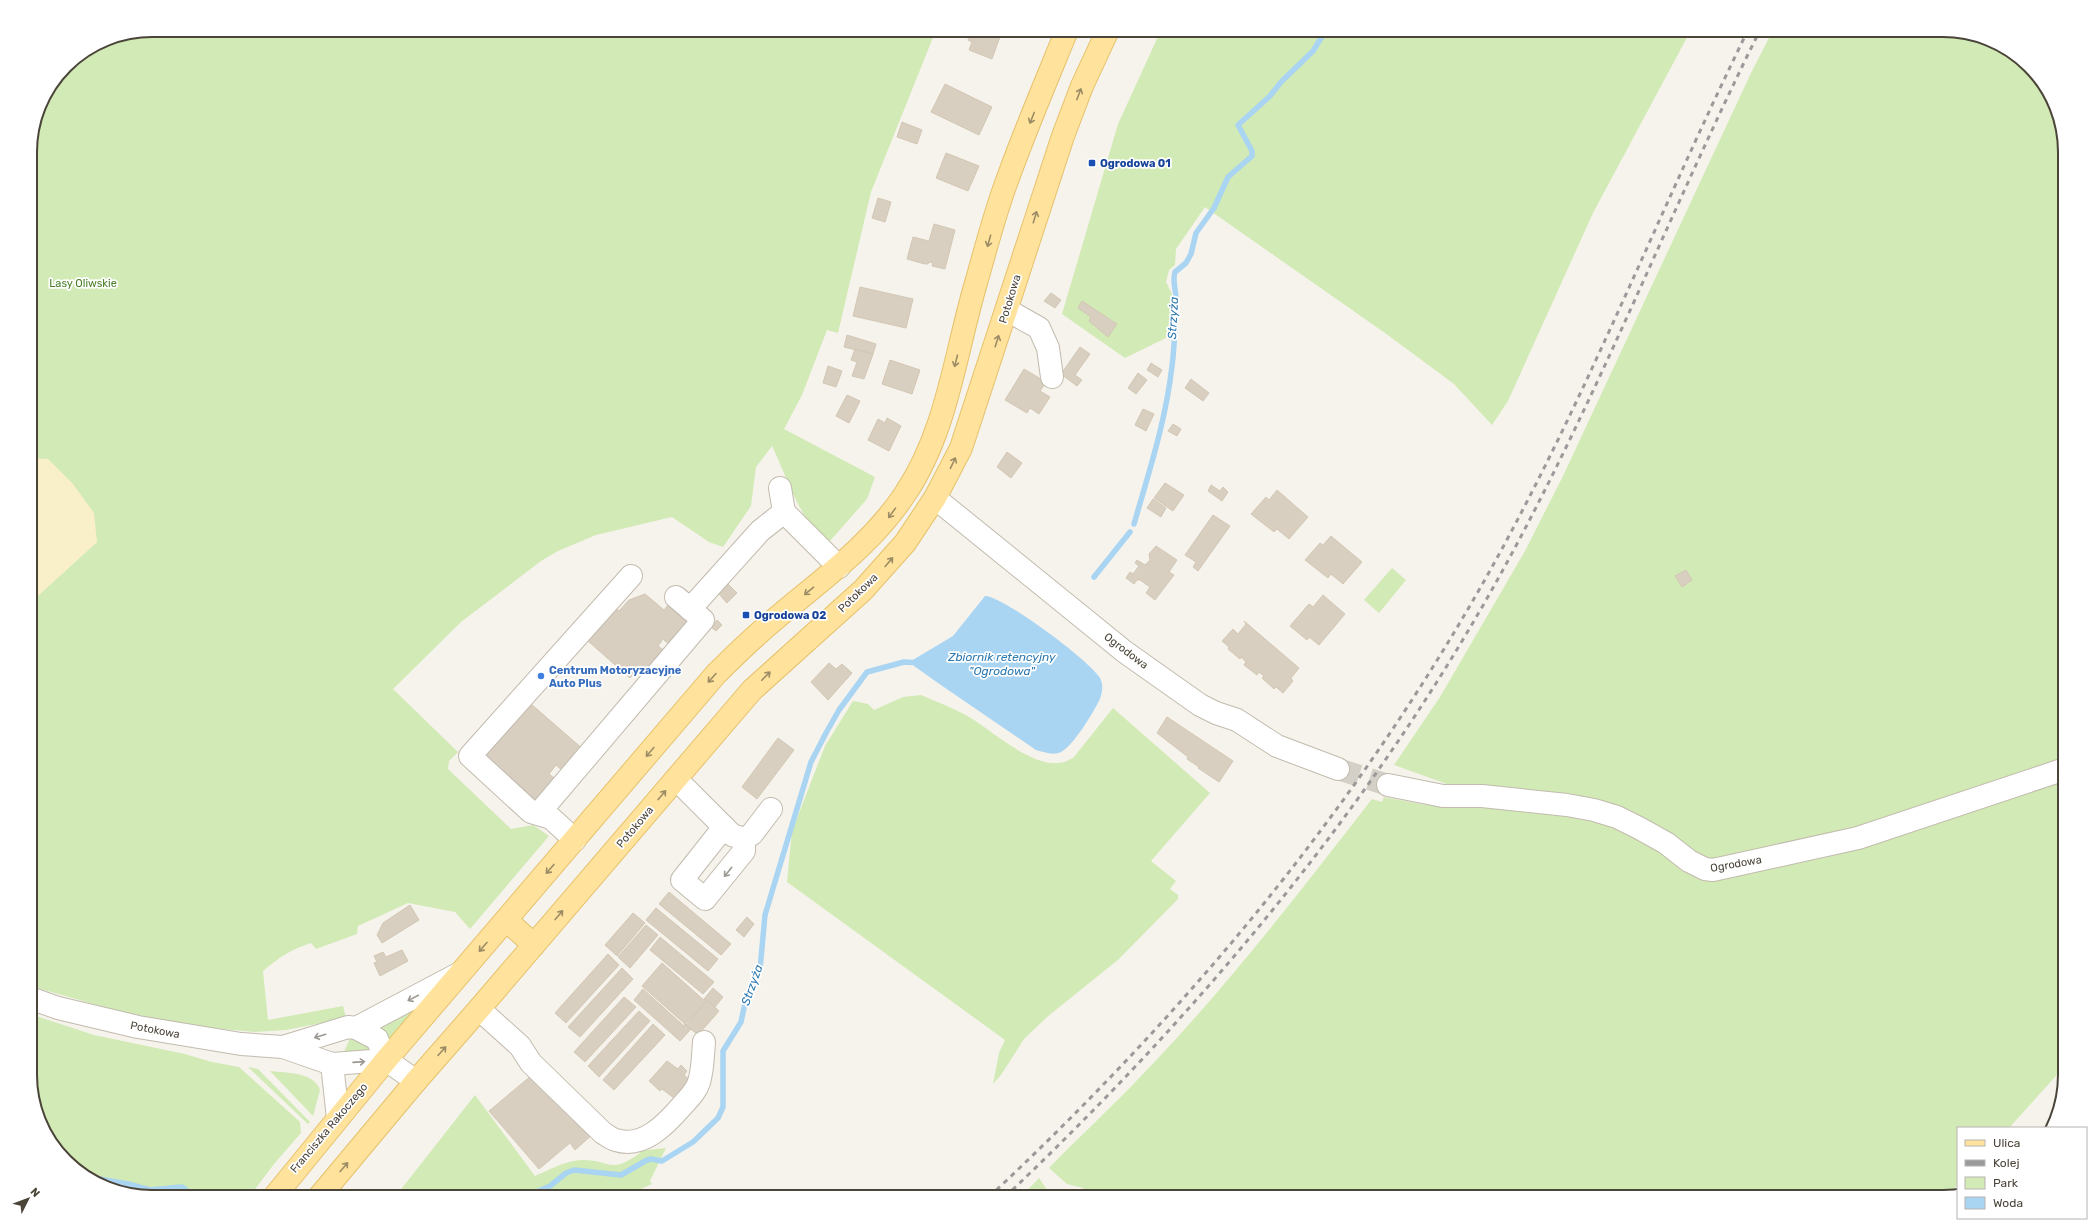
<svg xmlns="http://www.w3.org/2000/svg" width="2095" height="1227" font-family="Rubik,sans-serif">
  <rect width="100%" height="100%" fill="#f6f3ec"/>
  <g fill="#d2eab5">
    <path d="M152 30H936L871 192 838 333 827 330 802 395 784 429 875 477 867 499 830 541C804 533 784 469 772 446L756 467 751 506 723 547 709 542 672 517 596 535 558 551 541 561 461 622 393 689 458 752 449 761 448 769 511 829 533 825 549 836 470 929 455 912 408 903 358 926 357 934 316 949 311 943C290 950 280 957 263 971L268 1020 343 1006 346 1018 286 1030 255 1032 190 1026 115 1010 30 986V603L97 542 48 460 30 458V145L39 105 66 66 106 39Z"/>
    <polygon points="1161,30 1691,30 1593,213 1508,401 1492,425 1454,384 1385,333 1205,207 1176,249 1175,265 1169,270 1166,282 1172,294 1170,336 1125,358 1062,314 1118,124"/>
    <polygon points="1773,30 1943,30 2004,47 2048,91 2065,145 2065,761 1865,829 1708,862 1672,840 1458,788 1394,765 1440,697 1525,551 1563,476 1751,73"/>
    <polygon points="1392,568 1406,580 1379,613 1364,600"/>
    <path d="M921 695C937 702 954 708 969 717 995 732 1044 780 1074 757L1113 708 1210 793 1151 861 1176 881 1170 889 1178 895V899L1119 959 1047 1017 1024 1039 1001 1075 993 1084 999 1053 1005 1040 787 882 792 831 825 746 853 701 868 704 874 710 903 697Z"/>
    <path d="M2065 776V1066L2009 1128H1958V1184L1948 1196 1082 1197 1083 1188 1067 1184 1049 1168C1080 1136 1113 1106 1143 1074 1226 988 1299 893 1372 799L1382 802 1384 797 1426 805 1427 801 1610 819 1693 872Z"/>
    <polygon points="419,1006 392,1039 389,1039 377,1028"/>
    <polygon points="30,1014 94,1035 185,1054 212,1062 239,1067 300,1122 301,1133 274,1164 249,1197 152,1197 91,1180 47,1136 30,1082"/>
    <polygon points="350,1038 372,1045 376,1050 342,1057"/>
    <polygon points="248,1067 258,1069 310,1122 308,1124"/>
    <path d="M270 1071C287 1073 314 1072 320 1090L313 1116Z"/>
    <path d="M475 1095 535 1176C549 1170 567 1160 582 1160 612 1160 609 1175 640 1153L638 1151 666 1148 650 1181 652 1184 630 1194 617 1197H395Z"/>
    <polygon points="1039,1178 1052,1197 1021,1197"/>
  </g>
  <polygon fill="#f9efc9" points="30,458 48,459 73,484 94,513 97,542 30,603"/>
  <path fill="#a9d4f2" d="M985 596C1003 596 1090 661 1100 678 1104 686 1102 692 1100 699 1093 713 1074 745 1061 752 1053 756 1044 752 1036 750L938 683 914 666 911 661 953 636Z"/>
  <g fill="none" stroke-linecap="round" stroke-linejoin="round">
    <g stroke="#a9d4f2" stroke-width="5.5">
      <path d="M1134 524C1149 472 1166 420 1172 366 1175 344 1175 321 1176 299 1176 289 1172 282 1175 272L1186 263 1191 254 1196 233 1214 208 1228 177 1252 156V151L1238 125 1270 96 1281 82 1313 51 1326 30"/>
      <polyline points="1094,577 1130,532"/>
      <polyline points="88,1177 128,1184 150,1190 182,1187 192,1195 200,1197"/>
      <polyline points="525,1197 550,1186 566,1173 574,1170 621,1175 647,1160 651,1159 662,1161 693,1142 718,1118 723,1107 723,1051 741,1022 745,1003 760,969 765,915 811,762 826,733 839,710 867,672 904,662 920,663"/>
    </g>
  </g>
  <g fill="#d8cfc1" stroke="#d3c7b4">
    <polygon points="939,30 954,30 951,37 939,32"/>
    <polygon points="976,30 1002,31 992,59 969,50 972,42 968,40 971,31 975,32"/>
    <polygon points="945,84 992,107 979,135 931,112"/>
    <polygon points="902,122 922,130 917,144 897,137"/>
    <polygon points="946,153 979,166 968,191 936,178"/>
    <polygon points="878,198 891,202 885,222 872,218"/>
    <polygon points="934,224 955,230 945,269 932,266 933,263 929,262 928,264 925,264 907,259 913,237 929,241"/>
    <polygon points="860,287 913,299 906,328 853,316"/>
    <polygon points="1051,293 1061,300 1055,308 1044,301"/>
    <polygon points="1082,301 1117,324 1108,337 1089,321 1091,317 1078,308"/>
    <polygon points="847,335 876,344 873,354 844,347"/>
    <polygon points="1080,347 1090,354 1075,375 1082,380 1077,386 1061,374"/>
    <polygon points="855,349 873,354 864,379 852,376 857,362 851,360"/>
    <polygon points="890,360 920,370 912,394 882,384"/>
    <polygon points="1151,363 1162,370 1158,377 1147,370"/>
    <polygon points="828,366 842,371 836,387 823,383"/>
    <polygon points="1024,369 1046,382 1040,391 1050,397 1039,414 1030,408 1027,413 1005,400"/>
    <polygon points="1138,373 1147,380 1136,394 1128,388"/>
    <polygon points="1191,379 1209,393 1203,401 1185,388"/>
    <polygon points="847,395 860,401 849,423 836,416"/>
    <polygon points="1143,409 1154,414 1146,431 1135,425"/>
    <polygon points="887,418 901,426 889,451 868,440 878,419 885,423"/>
    <polygon points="1173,424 1181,429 1177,436 1168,431"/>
    <polygon points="1007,452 1022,463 1011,478 997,467"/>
    <polygon points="1165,483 1184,495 1173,511 1154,498"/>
    <polygon points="1211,485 1220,491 1223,487 1228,492 1222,501 1208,491"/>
    <polygon points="1277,490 1308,517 1289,539 1277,529 1274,532 1251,514 1266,497 1269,500"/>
    <polygon points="1153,499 1166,508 1161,517 1147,508"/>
    <polygon points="1213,515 1230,526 1198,571 1193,567 1196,562 1185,555"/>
    <polygon points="1331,536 1362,562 1343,584 1331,574 1328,578 1305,560 1320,543 1323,545"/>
    <polygon points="1156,546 1177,560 1169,572 1174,575 1155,600 1146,593 1150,587 1140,580 1137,580 1134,584 1126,578 1130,572 1133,574 1139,566 1135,563 1137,560 1145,565 1150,560 1149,554"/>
    <polygon points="1686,570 1692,580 1682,587 1675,576"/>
    <polygon points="727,583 737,593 727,603 718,593"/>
    <polygon points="645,594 664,610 669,604 691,623 671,646 663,639 658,646 666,652 644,677 636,670 630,678 588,641 616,609 619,611 629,600"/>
    <polygon points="1323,595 1345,614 1319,645 1309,637 1307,640 1290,626 1309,604 1313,607"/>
    <polygon points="717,620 722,625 716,631 711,627"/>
    <polygon points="1244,621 1299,668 1291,678 1293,681 1283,693 1276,687 1274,689 1262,678 1264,676 1259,672 1257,675 1244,665 1246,662 1241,657 1240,659 1228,649 1229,647 1222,641 1233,629 1238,634 1246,624"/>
    <polygon points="829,663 836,669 842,664 852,673 828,700 811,682"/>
    <polygon points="531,704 584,750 565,773 556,765 549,774 558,781 539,803 485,756"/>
    <polygon points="1167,717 1233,761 1219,782 1198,768 1199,767 1187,759 1188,757 1157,733"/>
    <polygon points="778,738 794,750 757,799 742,787"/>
    <polygon points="669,892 731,944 721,955 659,904"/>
    <polygon points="410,905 419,920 382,943 377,935 383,923"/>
    <polygon points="656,908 718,959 708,971 646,920"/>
    <polygon points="633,913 645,923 617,956 605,945"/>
    <polygon points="747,917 754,924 744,937 736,930"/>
    <polygon points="646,925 658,935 630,968 618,957"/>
    <polygon points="660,937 714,982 703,994 650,950"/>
    <polygon points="402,950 408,961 380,976 374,963 377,962 374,956 383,952 386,957"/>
    <polygon points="608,954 619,965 566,1023 555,1013"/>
    <polygon points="662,963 706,1002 685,1024 642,986"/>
    <polygon points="622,968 633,979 580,1037 568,1027"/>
    <polygon points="713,988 723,997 715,1007 704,999"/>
    <polygon points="643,989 684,1026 685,1024 691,1029 680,1041 634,1000"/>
    <polygon points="624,997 636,1007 585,1062 574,1052"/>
    <polygon points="707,1000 719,1011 698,1035 686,1025"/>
    <polygon points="639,1011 650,1021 599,1077 588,1066"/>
    <polygon points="653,1024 665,1035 614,1090 603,1080"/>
    <polygon points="667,1061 678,1069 681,1065 687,1071 684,1075 690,1080 674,1098 662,1089 660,1091 649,1081"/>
    <polygon points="532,1075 560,1107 566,1102 593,1134 575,1150 570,1143 539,1169 489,1111"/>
  </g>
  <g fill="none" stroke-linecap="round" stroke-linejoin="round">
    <polyline stroke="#d4d0c8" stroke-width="22" stroke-dasharray="22 11" stroke-linecap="butt" points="1338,769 1388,785"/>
    <defs>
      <g id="minor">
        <polyline points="1007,310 1039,328 1048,348 1052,377"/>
        <polyline points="935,498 1125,652 1200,705 1216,713 1237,720 1277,746 1338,769"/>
        <polyline points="784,512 839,567"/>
        <polyline points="690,609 760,531 784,512 780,488"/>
        <polyline points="676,779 732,835 744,839 752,834 771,809"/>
        <polyline points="1388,785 1443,796 1482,796 1567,805 1594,810 1617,817 1639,828 1666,843 1689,861 1705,869 1713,870 1858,838 2065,769"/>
        <polyline points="539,813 703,620 676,597"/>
        <polyline points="724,827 682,880 705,899 744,851 744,839"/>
        <polyline points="575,840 551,818 531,812 470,756 631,576"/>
        <polyline points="30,998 58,1008 138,1027 241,1044 283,1047 332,1064 386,1060"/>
        <path d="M479 1009 520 1046 531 1063 603 1133C607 1135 611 1139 616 1140 643 1149 666 1124 681 1107 688 1099 696 1092 699 1082 703 1069 703 1054 704 1042"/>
        <polyline points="356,1028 460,973"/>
        <polyline points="283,1047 348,1027 356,1028 377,1039 386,1060 416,1081"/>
        <polyline points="332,1064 338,1118"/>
      </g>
      <g id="major">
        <polyline points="506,920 534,945"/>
        <path d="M274 1197 386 1060 716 674C737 653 758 633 780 615 825 577 872 544 905 494 947 432 955 354 976 283 986 248 995 212 1008 178 1026 128 1047 79 1067 30"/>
        <polyline points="319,1197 416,1081 479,1009 752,690 863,590 905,543 935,498 961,448 1063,136 1082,86 1108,30"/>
      </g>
    </defs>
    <use href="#minor" stroke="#c2bbae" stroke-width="24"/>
    <use href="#major" stroke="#e6c16a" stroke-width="24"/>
    <use href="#minor" stroke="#fff" stroke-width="22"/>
    <use href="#major" stroke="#ffe39c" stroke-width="22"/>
    <g stroke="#9a9a9a" stroke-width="3" stroke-dasharray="5 5" stroke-linecap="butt">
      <path d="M989 1197C1195 1004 1368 795 1503 547 1594 379 1664 201 1748 30"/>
      <path d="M1005 1197C1198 1014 1370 810 1499 577 1597 400 1670 211 1760 30"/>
    </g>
  </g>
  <defs><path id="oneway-shaft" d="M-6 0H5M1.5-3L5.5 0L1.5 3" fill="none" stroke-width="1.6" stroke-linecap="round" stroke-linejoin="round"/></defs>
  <g stroke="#9c8c66">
    <use href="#oneway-shaft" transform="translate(1079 94) rotate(-69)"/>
    <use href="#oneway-shaft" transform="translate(1032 118) rotate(112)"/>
    <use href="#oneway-shaft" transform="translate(1035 217) rotate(-73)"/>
    <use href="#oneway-shaft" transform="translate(989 241) rotate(106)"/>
    <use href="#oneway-shaft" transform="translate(997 341) rotate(-72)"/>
    <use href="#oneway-shaft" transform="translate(956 361) rotate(104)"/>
    <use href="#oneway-shaft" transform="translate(953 463) rotate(-64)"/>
    <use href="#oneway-shaft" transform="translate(892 513) rotate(126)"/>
    <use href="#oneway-shaft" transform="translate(889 562) rotate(-50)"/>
    <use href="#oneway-shaft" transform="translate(809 591) rotate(141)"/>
    <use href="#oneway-shaft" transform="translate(766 676) rotate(-45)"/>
    <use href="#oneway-shaft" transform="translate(712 678) rotate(132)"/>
    <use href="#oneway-shaft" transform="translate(650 752) rotate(130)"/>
    <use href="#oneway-shaft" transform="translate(662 795) rotate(-50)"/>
    <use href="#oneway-shaft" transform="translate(550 869) rotate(131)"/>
    <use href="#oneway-shaft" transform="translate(559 915) rotate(-50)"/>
    <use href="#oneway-shaft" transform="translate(483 947) rotate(131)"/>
    <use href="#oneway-shaft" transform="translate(442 1051) rotate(-48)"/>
    <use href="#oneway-shaft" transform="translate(344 1167) rotate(-50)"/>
  </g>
  <g stroke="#9c9892">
    <use href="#oneway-shaft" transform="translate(728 872) rotate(129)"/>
    <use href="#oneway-shaft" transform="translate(413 998) rotate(152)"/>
    <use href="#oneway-shaft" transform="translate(320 1036) rotate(163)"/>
    <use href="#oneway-shaft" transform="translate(359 1062) rotate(-4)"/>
  </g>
  <g fill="#1a4fb4" stroke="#fff" stroke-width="1.5">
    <rect x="1088" y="159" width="8" height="8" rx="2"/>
    <rect x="742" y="611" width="8" height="8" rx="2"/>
  </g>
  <circle fill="#3f7fe0" stroke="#fff" stroke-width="1.5" cx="541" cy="676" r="4"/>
  <g text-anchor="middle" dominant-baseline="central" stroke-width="3.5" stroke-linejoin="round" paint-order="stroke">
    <g font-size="11" font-weight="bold" fill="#164399" stroke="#fff" text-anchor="start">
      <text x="1100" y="163">Ogrodowa 01</text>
      <text x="754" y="615">Ogrodowa 02</text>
    </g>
    <g font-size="11" fill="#4a7f2a" stroke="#fff">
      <text x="83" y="283">Lasy Oliwskie</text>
    </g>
    <g font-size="11" fill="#4b4439" stroke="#fff">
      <text transform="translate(1010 299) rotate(-73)">Potokowa</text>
      <text transform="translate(858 593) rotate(-44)">Potokowa</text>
      <text transform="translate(1126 651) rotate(37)">Ogrodowa</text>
      <text transform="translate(635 827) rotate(-50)">Potokowa</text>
      <text transform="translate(1736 864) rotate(-10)">Ogrodowa</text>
      <text transform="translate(155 1030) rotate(11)">Potokowa</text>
      <text transform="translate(329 1128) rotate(-50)">Franciszka Rakoczego</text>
    </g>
    <g font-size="11" font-weight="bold" fill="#366cbe" stroke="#fff" text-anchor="start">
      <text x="549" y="670">Centrum Motoryzacyjne<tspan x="549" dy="13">Auto Plus</tspan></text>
    </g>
    <g font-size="12" font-style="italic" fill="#2e7ab2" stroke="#fff">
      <text transform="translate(1173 318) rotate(-87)">Strzyża</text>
      <text x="1002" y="657">Zbiornik retencyjny<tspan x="1002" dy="14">"Ogrodowa"</tspan></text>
      <text transform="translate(752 985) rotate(-71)">Strzyża</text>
    </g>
  </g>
  <path d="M0 0H2095V1227H0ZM152 37H1943A115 115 0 0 1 2058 152V1075A115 115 0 0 1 1943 1190H152A115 115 0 0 1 37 1075V152A115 115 0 0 1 152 37Z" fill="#fff" fill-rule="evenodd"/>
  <path fill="none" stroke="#4b4439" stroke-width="2" d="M152 37H1943A115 115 0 0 1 2058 152V1075A115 115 0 0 1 1943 1190H152A115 115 0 0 1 37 1075V152A115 115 0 0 1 152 37Z"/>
  <rect x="1957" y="1127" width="130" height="92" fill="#ffffff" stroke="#b7b4b0"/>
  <rect x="1965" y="1140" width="20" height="6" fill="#ffe39c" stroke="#b7b4b0"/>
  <text x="1993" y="1147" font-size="12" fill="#4b4439">Ulica</text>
  <rect x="1965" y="1160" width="20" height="6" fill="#9a9a9a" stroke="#b7b4b0"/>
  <text x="1993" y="1167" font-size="12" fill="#4b4439">Kolej</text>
  <rect x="1965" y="1177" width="20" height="12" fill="#d2eab5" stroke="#b7b4b0"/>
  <text x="1993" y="1187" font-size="12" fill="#4b4439">Park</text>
  <rect x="1965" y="1197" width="20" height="12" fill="#a9d4f2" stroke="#b7b4b0"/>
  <text x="1993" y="1207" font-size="12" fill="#4b4439">Woda</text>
  <g transform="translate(28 1199) rotate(48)" stroke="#ffffff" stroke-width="3" paint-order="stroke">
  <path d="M0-3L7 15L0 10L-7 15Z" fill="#4b4439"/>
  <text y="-6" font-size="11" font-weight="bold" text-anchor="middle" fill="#4b4439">N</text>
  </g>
</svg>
